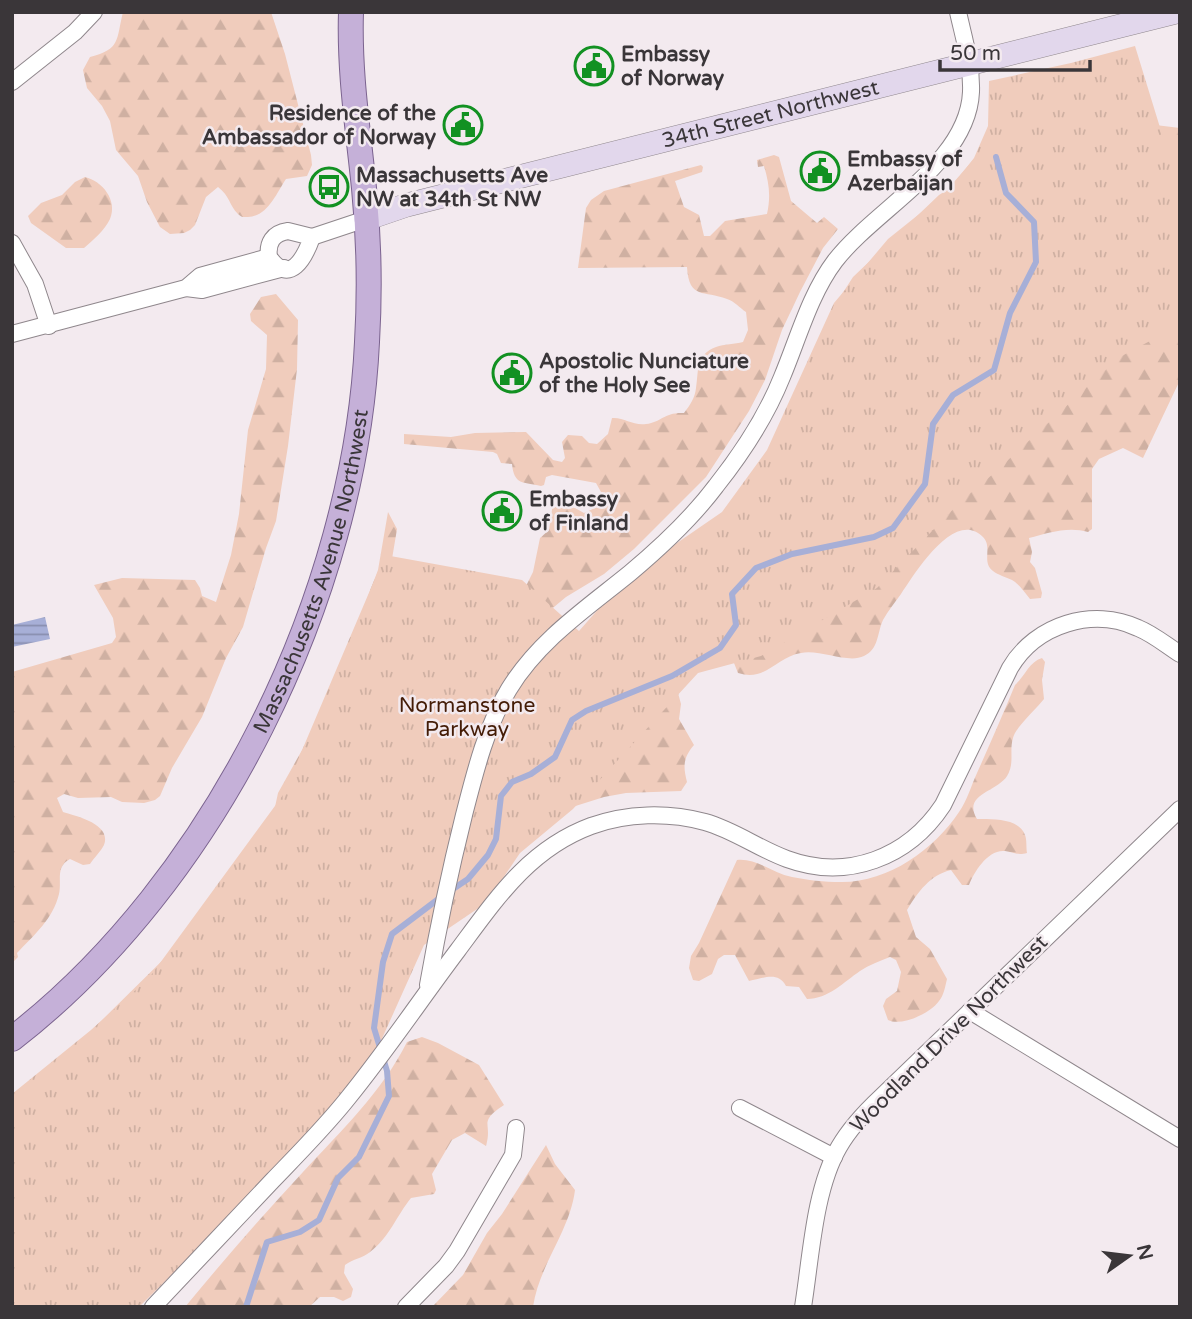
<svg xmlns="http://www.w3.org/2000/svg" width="1192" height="1319" font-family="'Varela Round',sans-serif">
  <defs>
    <pattern id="forest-firs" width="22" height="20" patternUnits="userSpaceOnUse" patternTransform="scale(1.75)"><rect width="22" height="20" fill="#f0ccbc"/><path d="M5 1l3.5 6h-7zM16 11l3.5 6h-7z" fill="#cfb0a2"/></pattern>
    <pattern id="park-tufts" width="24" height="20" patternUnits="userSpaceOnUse" patternTransform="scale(1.75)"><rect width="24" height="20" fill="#f0ccbc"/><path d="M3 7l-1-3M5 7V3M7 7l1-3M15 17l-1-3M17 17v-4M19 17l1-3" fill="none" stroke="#cfb0a2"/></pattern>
    <pattern id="water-rules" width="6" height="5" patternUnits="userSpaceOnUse" patternTransform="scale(1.75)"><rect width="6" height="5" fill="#a7afd7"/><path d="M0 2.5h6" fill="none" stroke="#898faf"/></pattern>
  </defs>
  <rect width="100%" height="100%" fill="#f3eaef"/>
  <g fill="url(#forest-firs)">
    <path d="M123 12H271L285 54 311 155 312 165 307 176 286 179C276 194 268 216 248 217 243 217 242 218 238 214 229 205 230 196 218 187L206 197 195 225 190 230 184 233 170 234 160 227 147 202 138 176 116 150 110 121 102 106 87 88 83 70 90 57C121 49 116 40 123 12Z"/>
    <path d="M1131 122 1180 128V380L1143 458 1123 448 1099 459 1092 469V529L1088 532C1068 526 1048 533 1029 538L1032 552 1030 562 1035 568 1042 593 1041 598 1030 599C1025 593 1019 584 1012 580 1006 577 998 575 993 571 981 562 993 547 983 537 954 508 914 575 901 594 895 602 888 611 883 620 877 633 879 649 864 656 848 664 820 649 801 653 776 657 766 682 738 673L732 658 675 682 681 704 679 719 694 745C683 758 683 766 687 782L681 791 626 793 604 797 566 809 730 511 777 442 842 294 853 277 939 195 947 190 973 160Z"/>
    <path d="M774 155 779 157 791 201 817 223 824 217 838 229 823 248 800 292 782 330 765 380 749 411 706 477 634 549 604 574 566 597 542 617 12 1307V1130L96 1026 175 948 275 807 278 793 325 709 378 570 388 512 397 529 392 559 525 588 533 572 540 538 549 530 553 503 575 508 584 513 597 507 601 492 596 483 552 475 546 477 544 485 541 486C523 482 514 485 512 464L501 463 497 454 493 452 404 444V434L451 437 475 433 526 432 553 460 562 462 565 458 562 442 568 435 582 436 589 443 597 444 608 434 612 418C624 417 633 426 646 424 662 422 664 412 684 413 690 405 695 398 696 388 699 370 695 355 716 347 724 344 735 344 743 342L748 330 746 312C740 308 734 301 727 299 704 290 689 300 687 267L578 268 586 208 591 200 604 191 701 165 703 167 702 172 675 181 684 207 699 215 704 236H710L725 221 767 214C771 196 769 183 764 166L758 167 757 160Z"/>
    <path d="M85 177C102 181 118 200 110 219 105 230 93 240 84 248H66L31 223 28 216 41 203 62 195 75 182Z"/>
    <path d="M276 294 298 320 297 369 288 446 276 521 266 548 243 627 226 658 202 717 172 768 160 796 155 800 144 803 122 802 111 797 78 798 64 794 57 798 63 812C76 816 112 824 104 845 101 851 94 858 90 864L83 865 70 859C55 867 62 880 59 894 53 919 34 935 17 953L18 957 12 963V672L112 643 116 637 113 618 94 585 122 578 195 580 200 588 202 596 216 602 231 555 239 514 248 430 266 369 267 335 251 321 250 314 261 297Z"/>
    <path d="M1042 658 1045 662 1042 680 1044 699C1037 708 1015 728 1013 738 1009 751 1015 763 1007 776 997 792 962 794 977 819 992 819 1019 818 1025 835 1027 840 1026 847 1027 853 1017 856 1014 852 1005 851 988 849 974 872 969 885H962L951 870C930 875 918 892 907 910L916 937 930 949 947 979C945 987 944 995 939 1001 931 1013 901 1027 888 1020L883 1006 886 999 897 991 901 972 896 960 890 957C880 961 869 965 860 971 844 982 828 999 807 999L799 987 786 986C778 971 764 978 749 981L735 955H724L718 959 712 974 699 981 693 980 689 968 691 956 699 943 737 860C756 858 773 873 792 877 807 880 825 882 840 882 887 883 934 850 959 812 967 801 971 786 977 773 990 744 1003 714 1015 685 1025 676 1029 662 1042 658Z"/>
    <path d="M422 1037 438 1043 479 1065 504 1105C477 1123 493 1122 486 1146L465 1133 452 1140 432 1174 436 1190 434 1194 411 1198C397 1215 389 1238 370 1252 363 1258 353 1259 345 1265L344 1273 353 1289 351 1297 343 1301 334 1297H320L309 1307H185C223 1261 262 1216 303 1172 340 1132 382 1092 407 1042Z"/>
    <path d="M546 1145 555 1164 575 1190C570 1231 539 1265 533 1307H432L463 1275 487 1233 502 1214Z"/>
  </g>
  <polygon fill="url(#park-tufts)" points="1135,46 1162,134 1180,166 1180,325 1118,358 993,474 963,499 877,588 761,656 698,673 573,809 520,853 486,903 424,945 376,1052 317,1123 208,1239 139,1307 12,1307 12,1094 91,1030 149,978 283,795 385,555 522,580 579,631 609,597 661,554 722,512 767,450 834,303 888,239 948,191 974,158 988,126 989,81 1071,63"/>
  <polygon fill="url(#water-rules)" points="45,617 50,639 12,647 12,625"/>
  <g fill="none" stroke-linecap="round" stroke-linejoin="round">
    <g stroke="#a7afd7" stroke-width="6">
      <polyline points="450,891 468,879 488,855 496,839 501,796 512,782 531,774 555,757 572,720 586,711 672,676 720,648 736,625 732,594 756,568 792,554 874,537 893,528 925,484 933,424 953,395 994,370 1010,313 1036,262 1034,222 1006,193 996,157"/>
      <polyline points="246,1307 267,1242 300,1232 319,1220 338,1178 359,1157 389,1096 387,1071 374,1028 383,962 392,934 441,897"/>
    </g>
    <defs>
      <g id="street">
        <polyline points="12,82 75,32 94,12"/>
        <path d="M288 231 312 237C305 257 290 287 269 257 267 243 273 233 288 231Z"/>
        <polyline points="312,237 366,219"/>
        <polyline points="12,243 35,284 49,326"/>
        <polyline points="186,288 202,290 284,268"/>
        <polyline points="12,334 186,288 200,276 269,257"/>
        <path d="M428 985C438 928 450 871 464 815 475 772 486 727 509 689 539 640 587 608 630 573 661 547 692 518 716 486 743 452 766 417 782 377 798 339 810 294 835 261 875 209 968 163 971 92 972 64 964 39 958 12"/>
        <polyline points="970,1011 1180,1139"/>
        <polyline points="740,1108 834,1157"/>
        <path d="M153 1307C193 1265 233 1222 273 1180 299 1153 325 1127 348 1098 387 1050 421 999 458 950 496 899 529 849 591 826 627 813 668 812 705 822 734 830 759 849 787 859 847 881 908 858 943 805L1010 668C1036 624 1093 607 1138 628 1153 634 1166 645 1180 654"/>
        <polyline points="406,1307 446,1266 457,1251 513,1155 516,1128"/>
        <path d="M803 1307C811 1258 814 1190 839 1147 850 1128 865 1112 881 1097L1180 809"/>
      </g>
      <g id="secondary">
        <path id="s1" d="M366 219 407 205 1176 12"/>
      </g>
      <g id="primary">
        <path id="s2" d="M12 1039C215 882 355 597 367 342 370 291 369 239 364 188 358 129 349 72 351 12"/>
      </g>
    </defs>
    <use href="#street" stroke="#8f878c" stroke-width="18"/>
    <use href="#secondary" stroke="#8f878c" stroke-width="24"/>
    <use href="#primary" stroke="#7b638f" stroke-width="26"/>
    <use href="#street" stroke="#fff" stroke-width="16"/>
    <use href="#secondary" stroke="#e2d7ec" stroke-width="23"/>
    <use href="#primary" stroke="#c5b0d8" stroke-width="24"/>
  </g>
  <defs>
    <symbol id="civic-ring" viewBox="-11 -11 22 22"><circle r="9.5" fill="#f3eaef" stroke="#129122" stroke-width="1.5"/><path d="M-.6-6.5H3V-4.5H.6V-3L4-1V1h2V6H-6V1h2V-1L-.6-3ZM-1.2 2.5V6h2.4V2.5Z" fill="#129122"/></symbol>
    <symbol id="bus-ring" viewBox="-11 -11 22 22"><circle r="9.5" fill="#f3eaef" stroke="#129122" stroke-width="1.5"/><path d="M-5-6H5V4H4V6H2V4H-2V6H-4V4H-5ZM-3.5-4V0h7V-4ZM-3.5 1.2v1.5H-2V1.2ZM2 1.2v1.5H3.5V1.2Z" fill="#129122"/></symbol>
  </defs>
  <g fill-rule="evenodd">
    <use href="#civic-ring" x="572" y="44" width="44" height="44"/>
    <use href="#civic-ring" x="441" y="103" width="44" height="44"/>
    <use href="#civic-ring" x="798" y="149" width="44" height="44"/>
    <use href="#bus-ring" x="307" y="165" width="44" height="44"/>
    <use href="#civic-ring" x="490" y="351" width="44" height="44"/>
    <use href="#civic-ring" x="480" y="489" width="44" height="44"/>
  </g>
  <g text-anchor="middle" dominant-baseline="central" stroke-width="5" stroke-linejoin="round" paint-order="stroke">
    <g font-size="21" font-weight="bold" fill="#3a3639" stroke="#f3eaef" text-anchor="start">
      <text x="621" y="54">Embassy<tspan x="621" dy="24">of Norway</tspan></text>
      <text x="436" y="113" text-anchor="end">Residence of the<tspan x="436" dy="24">Ambassador of Norway</tspan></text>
      <text x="847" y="159">Embassy of<tspan x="847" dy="24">Azerbaijan</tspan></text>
      <text x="356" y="175">Massachusetts Ave<tspan x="356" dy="24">NW at 34th St NW</tspan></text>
      <text x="539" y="361">Apostolic Nunciature<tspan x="539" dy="24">of the Holy See</tspan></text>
      <text x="529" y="499">Embassy<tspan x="529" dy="24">of Finland</tspan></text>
    </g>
    <g font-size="21" fill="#3a3639" stroke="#f3eaef">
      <text stroke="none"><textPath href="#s1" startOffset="418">34th Street Northwest</textPath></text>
      <text stroke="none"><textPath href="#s2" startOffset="567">Massachusetts Avenue Northwest</textPath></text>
      <text transform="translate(949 1034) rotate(-45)">Woodland Drive Northwest</text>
    </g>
    <g font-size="21" fill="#441c06" stroke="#f3eaef">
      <text x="467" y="705">Normanstone<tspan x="467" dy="24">Parkway</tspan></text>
    </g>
  </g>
  <rect width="1192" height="1319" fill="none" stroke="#3a3639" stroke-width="28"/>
  <g transform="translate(1129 1256) rotate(76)" stroke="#f3eaef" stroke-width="5" paint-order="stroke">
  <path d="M0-5L12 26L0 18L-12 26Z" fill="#3a3639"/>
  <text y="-10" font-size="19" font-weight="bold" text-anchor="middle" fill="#3a3639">N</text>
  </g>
  <path d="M940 60v10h150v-10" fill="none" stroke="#3a3639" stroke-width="3.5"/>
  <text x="950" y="60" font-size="21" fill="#3a3639" stroke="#f3eaef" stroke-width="5" paint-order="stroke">50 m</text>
</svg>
